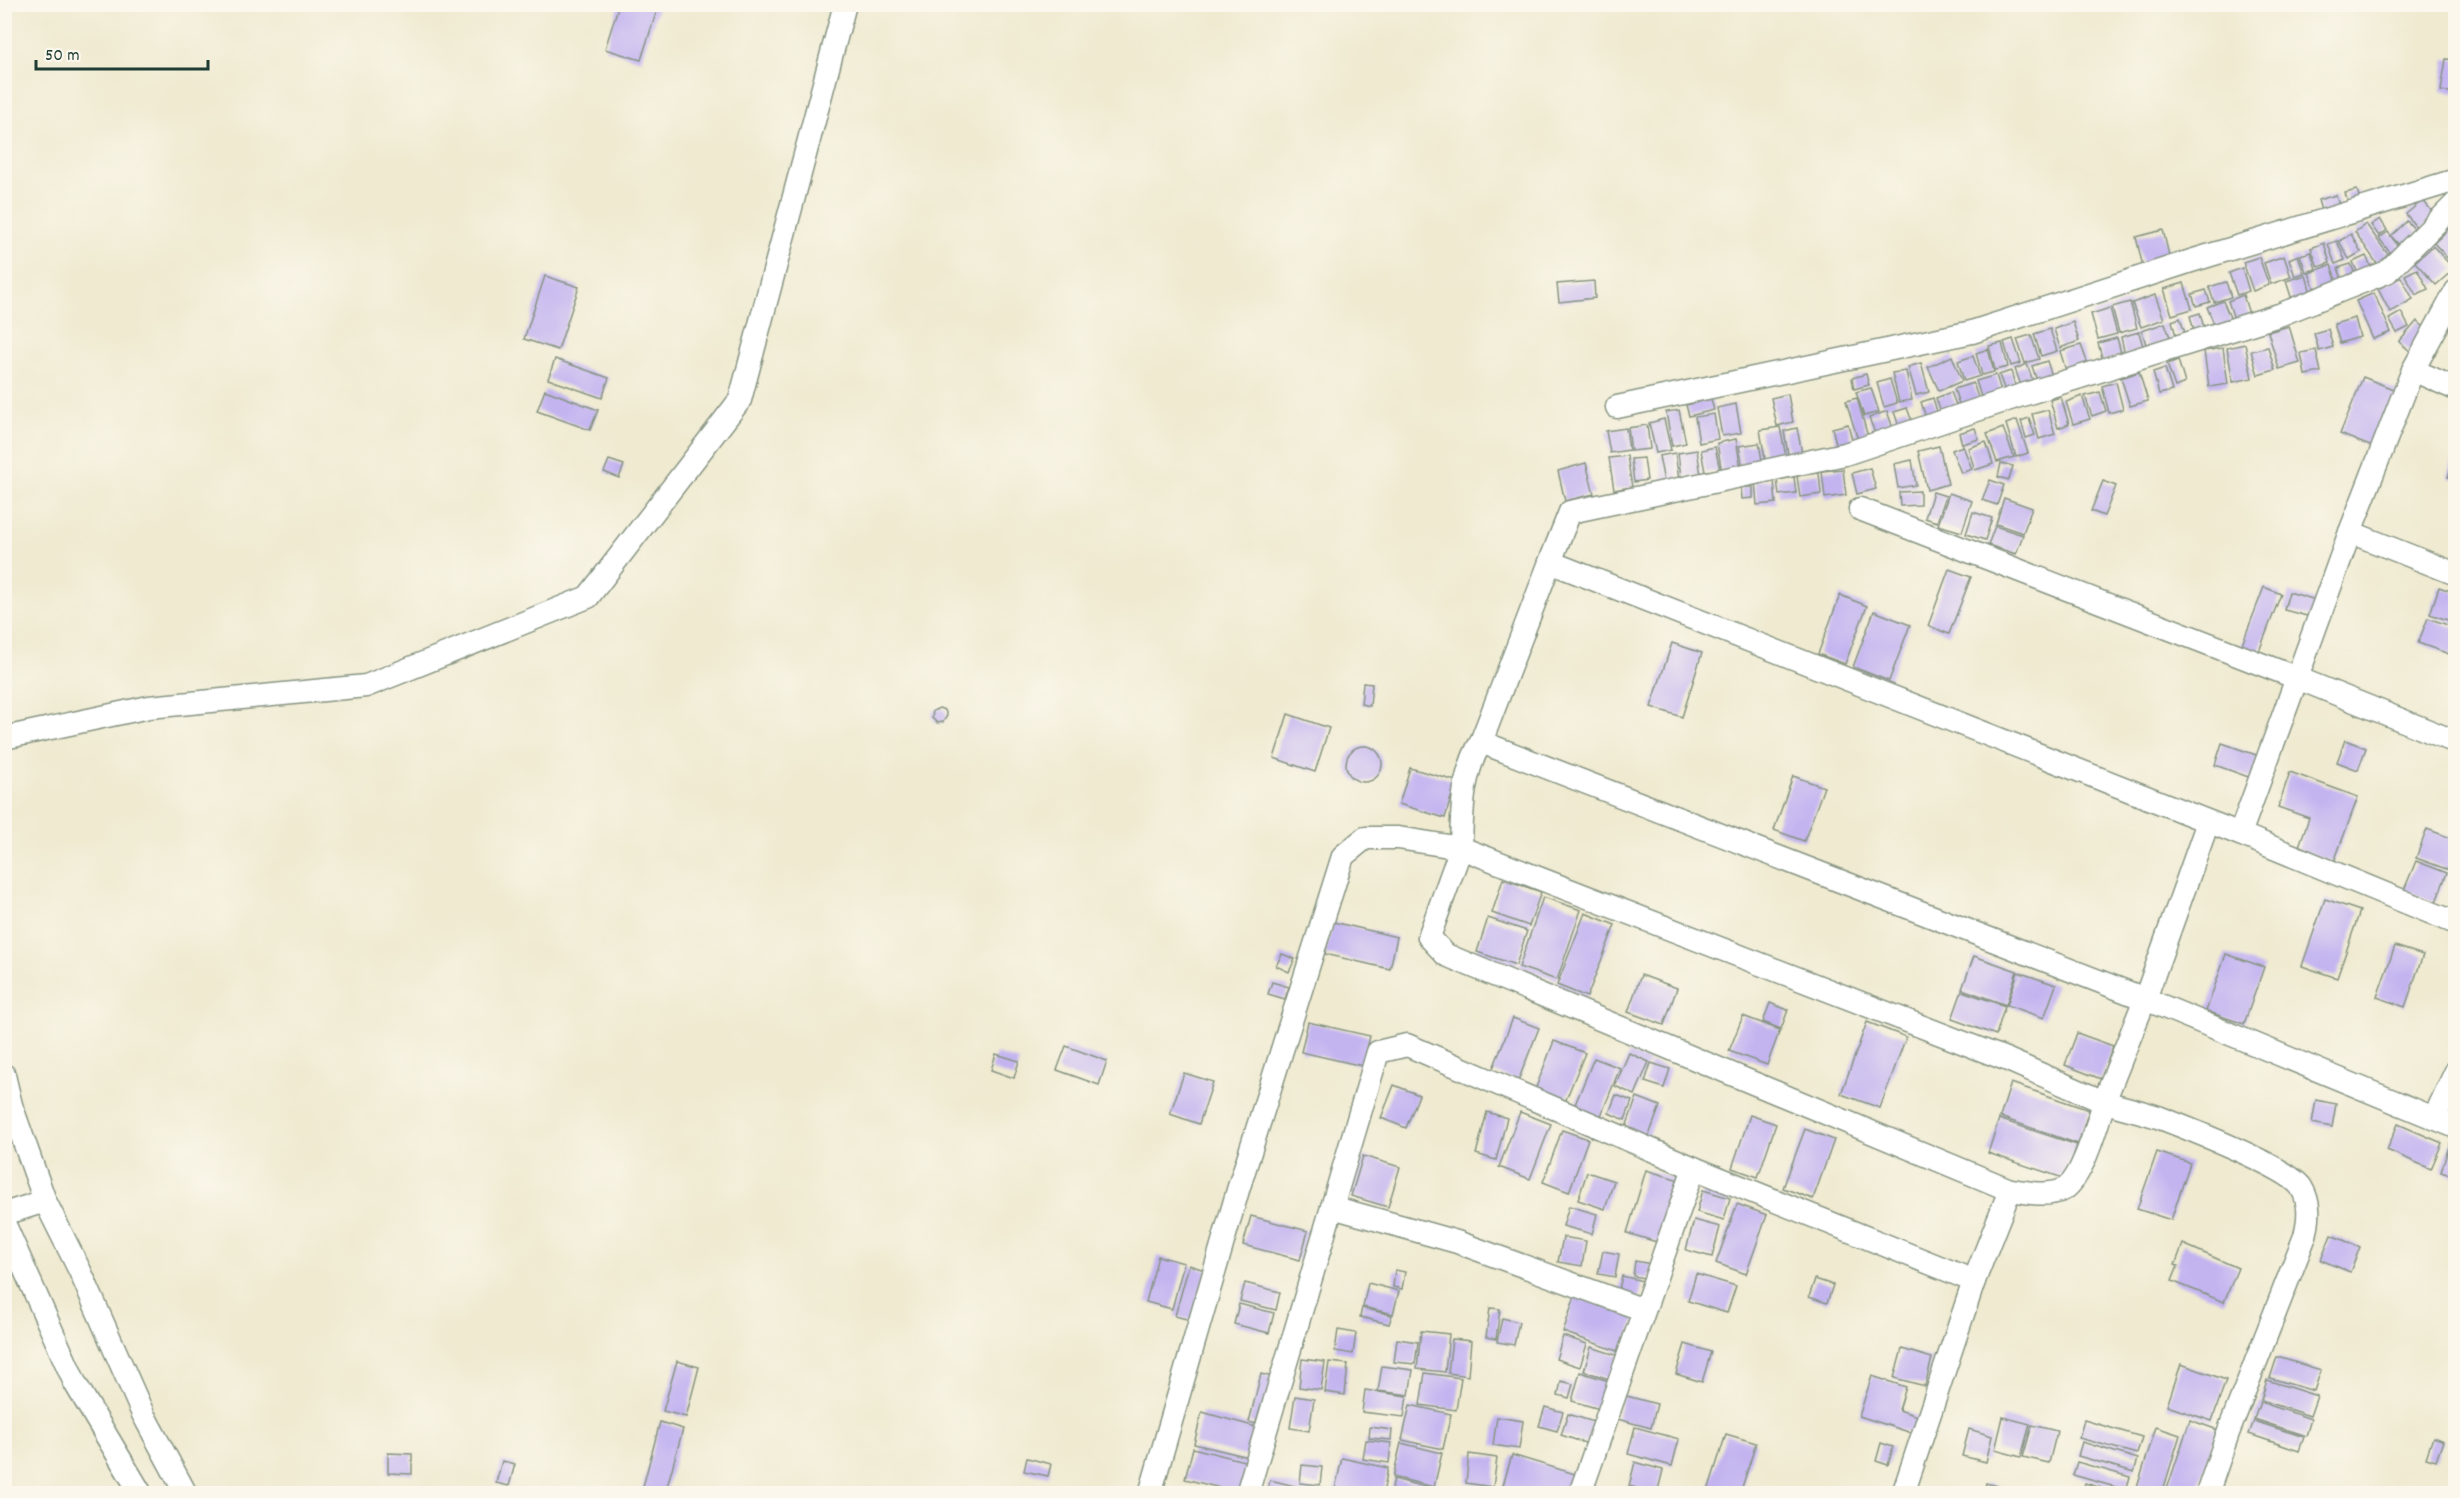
<svg xmlns="http://www.w3.org/2000/svg" width="2460" height="1498" font-family="Dekko,sans-serif">
  <rect width="100%" height="100%" fill="#fbf7ec"/>
  <filter id="ink" filterUnits="userSpaceOnUse"><feTurbulence type="fractalNoise" baseFrequency=".0167" numOctaves="2"/><feDisplacementMap in="SourceGraphic" scale="12" xChannelSelector="R" yChannelSelector="G"/><feConvolveMatrix kernelMatrix="1 2 1 2 8 2 1 2 1" color-interpolation-filters="sRGB"/></filter>
  <filter id="wash" filterUnits="userSpaceOnUse"><feTurbulence type="fractalNoise" baseFrequency=".008" numOctaves="4" result="noise"/><feDisplacementMap in="SourceGraphic" scale="24" xChannelSelector="R" yChannelSelector="G"/><feGaussianBlur stdDeviation="1.35" result="paint"/><feColorMatrix in="noise" values="0 0 0 0 0 0 0 0 0 0 0 0 0 0 0 0 0 1.4 0 .05"/><feComposite in="paint" operator="in"/></filter>
  <g filter="url(#wash)">
    <rect width="100%" height="100%" fill="#efead0"/>
    <g id="blocks">
      <g fill="#c3b4f0">
        <polygon points="619,4 659,4 641,60 605,49"/>
        <polygon points="2446,59 2456,60 2456,93 2441,91"/>
        <polygon points="2357,190 2361,203 2349,206 2345,193"/>
        <polygon points="2336,195 2340,209 2322,214 2318,200"/>
        <polygon points="2423,200 2436,217 2419,231 2406,214"/>
        <polygon points="2380,219 2387,230 2379,236 2371,225"/>
        <polygon points="2407,221 2418,233 2402,248 2391,236"/>
        <polygon points="2366,224 2392,260 2380,268 2355,232"/>
        <polygon points="2450,228 2456,234 2456,254 2449,260 2434,243"/>
        <polygon points="2163,230 2171,264 2144,271 2136,237"/>
        <polygon points="2388,232 2402,251 2393,257 2379,238"/>
        <polygon points="2351,234 2361,252 2349,259 2339,241"/>
        <polygon points="2337,241 2345,260 2335,264 2328,244"/>
        <polygon points="2324,243 2330,263 2318,267 2311,248"/>
        <polygon points="2433,246 2454,269 2436,285 2415,262"/>
        <polygon points="2311,252 2316,269 2306,272 2300,255"/>
        <polygon points="2298,255 2304,273 2295,276 2289,259"/>
        <polygon points="2284,256 2291,277 2271,284 2264,263"/>
        <polygon points="2366,256 2373,271 2359,277 2353,262"/>
        <polygon points="2259,257 2269,285 2253,291 2243,262"/>
        <polygon points="2351,264 2357,280 2344,284 2338,268"/>
        <polygon points="2331,265 2339,289 2317,296 2309,273"/>
        <polygon points="2242,268 2249,291 2237,295 2229,273"/>
        <polygon points="2417,269 2428,289 2416,295 2405,275"/>
        <polygon points="2306,275 2312,297 2293,303 2286,281"/>
        <polygon points="545,276 579,287 558,350 524,339"/>
        <polygon points="2401,277 2413,299 2390,312 2378,289"/>
        <polygon points="1594,281 1595,298 1559,302 1557,284"/>
        <polygon points="2226,282 2231,297 2214,302 2209,287"/>
        <polygon points="2184,283 2192,309 2172,315 2164,289"/>
        <polygon points="2206,290 2210,302 2196,306 2192,294"/>
        <polygon points="2374,293 2391,332 2373,339 2356,301"/>
        <polygon points="2155,295 2164,319 2141,327 2132,303"/>
        <polygon points="2243,295 2250,317 2235,322 2228,301"/>
        <polygon points="2223,301 2232,322 2216,329 2207,307"/>
        <polygon points="2130,302 2137,328 2119,333 2112,307"/>
        <polygon points="2110,308 2117,334 2098,339 2091,314"/>
        <polygon points="2401,312 2409,327 2397,333 2389,319"/>
        <polygon points="2200,313 2204,328 2194,331 2190,316"/>
        <polygon points="2180,318 2185,333 2176,336 2172,321"/>
        <polygon points="2355,318 2360,337 2340,343 2334,324"/>
        <polygon points="2417,321 2429,331 2411,352 2399,342"/>
        <polygon points="2073,322 2079,341 2060,348 2054,329"/>
        <polygon points="2165,323 2171,340 2147,348 2142,331"/>
        <polygon points="2289,326 2300,363 2279,369 2268,332"/>
        <polygon points="2050,329 2057,351 2041,356 2034,334"/>
        <polygon points="2328,329 2333,347 2319,351 2314,333"/>
        <polygon points="2139,332 2144,350 2125,355 2121,337"/>
        <polygon points="2031,335 2039,359 2025,363 2017,339"/>
        <polygon points="2117,338 2122,356 2103,361 2098,343"/>
        <polygon points="2013,339 2021,363 2011,366 2004,342"/>
        <polygon points="2002,343 2008,367 1995,370 1989,346"/>
        <polygon points="2245,344 2252,378 2233,382 2227,348"/>
        <polygon points="2081,345 2089,367 2067,374 2060,351"/>
        <polygon points="2268,347 2275,370 2258,375 2251,351"/>
        <polygon points="2223,348 2228,384 2209,387 2204,351"/>
        <polygon points="1988,349 1994,372 1982,375 1976,353"/>
        <polygon points="2316,350 2321,372 2305,375 2301,353"/>
        <polygon points="1952,356 1962,381 1939,391 1928,367"/>
        <polygon points="1973,356 1980,376 1964,381 1958,361"/>
        <polygon points="555,359 609,378 602,398 548,379"/>
        <polygon points="2178,360 2185,383 2175,387 2167,364"/>
        <polygon points="2047,361 2053,379 2038,384 2032,366"/>
        <polygon points="1921,363 1929,392 1916,395 1908,367"/>
        <polygon points="2027,364 2034,384 2022,388 2015,369"/>
        <polygon points="2165,368 2172,391 2159,394 2153,372"/>
        <polygon points="1906,371 1912,400 1899,402 1892,373"/>
        <polygon points="2011,371 2016,388 2005,391 1999,375"/>
        <polygon points="2139,372 2148,401 2130,406 2121,378"/>
        <polygon points="1866,374 1869,385 1854,389 1852,378"/>
        <polygon points="1996,375 2002,394 1982,400 1976,381"/>
        <polygon points="2363,377 2398,391 2375,448 2340,434"/>
        <polygon points="1890,379 1897,403 1884,407 1877,383"/>
        <polygon points="2116,382 2123,409 2109,413 2102,386"/>
        <polygon points="1973,383 1980,403 1961,410 1954,389"/>
        <polygon points="1871,388 1879,412 1864,416 1856,392"/>
        <polygon points="545,390 598,410 590,430 537,411"/>
        <polygon points="1951,392 1958,410 1942,416 1936,398"/>
        <polygon points="2100,392 2106,411 2092,416 2085,396"/>
        <polygon points="1788,394 1793,422 1777,426 1771,398"/>
        <polygon points="2082,396 2090,419 2073,424 2066,402"/>
        <polygon points="2061,397 2069,424 2058,428 2050,400"/>
        <polygon points="1857,398 1868,437 1858,440 1846,401"/>
        <polygon points="1933,398 1939,418 1927,421 1921,402"/>
        <polygon points="1711,399 1714,410 1689,416 1686,405"/>
        <polygon points="1736,404 1741,433 1722,436 1717,408"/>
        <polygon points="1907,408 1913,424 1900,429 1894,412"/>
        <polygon points="1679,410 1686,443 1672,446 1666,412"/>
        <polygon points="2048,410 2055,434 2039,439 2032,414"/>
        <polygon points="1887,411 1894,431 1877,438 1869,418"/>
        <polygon points="1714,414 1718,439 1699,443 1695,417"/>
        <polygon points="2029,418 2035,435 2026,438 2021,421"/>
        <polygon points="1664,419 1671,450 1656,453 1649,423"/>
        <polygon points="2017,420 2028,453 2016,457 2006,424"/>
        <polygon points="1848,424 1853,443 1837,447 1832,428"/>
        <polygon points="1647,425 1650,449 1631,451 1628,428"/>
        <polygon points="1780,427 1787,461 1766,465 1760,430"/>
        <polygon points="1626,428 1629,450 1610,453 1606,431"/>
        <polygon points="1797,428 1803,458 1789,460 1784,431"/>
        <polygon points="1975,428 1979,439 1962,444 1959,433"/>
        <polygon points="2003,428 2014,457 1997,462 1987,434"/>
        <polygon points="1736,439 1741,470 1722,473 1717,443"/>
        <polygon points="1986,442 1993,464 1975,470 1968,448"/>
        <polygon points="1759,443 1763,466 1743,469 1739,446"/>
        <polygon points="1939,446 1948,484 1927,490 1918,451"/>
        <polygon points="1963,446 1972,469 1961,473 1952,450"/>
        <polygon points="1715,447 1720,470 1705,472 1701,450"/>
        <polygon points="1697,450 1701,475 1681,477 1678,453"/>
        <polygon points="1675,453 1679,480 1664,482 1659,456"/>
        <polygon points="2455,455 2456,455 2456,480 2448,477"/>
        <polygon points="1627,456 1632,487 1614,490 1609,458"/>
        <polygon points="1644,458 1647,480 1634,482 1631,459"/>
        <polygon points="609,460 624,465 619,478 604,472"/>
        <polygon points="1912,460 1916,485 1898,488 1894,464"/>
        <polygon points="1586,463 1594,494 1565,501 1558,471"/>
        <polygon points="2001,463 2013,466 2009,480 1998,477"/>
        <polygon points="1870,468 1876,489 1857,494 1852,473"/>
        <polygon points="1843,469 1846,495 1825,498 1822,471"/>
        <polygon points="1819,473 1821,494 1800,497 1797,476"/>
        <polygon points="1794,477 1796,493 1779,495 1777,479"/>
        <polygon points="1774,480 1776,503 1757,505 1755,481"/>
        <polygon points="1990,480 2004,485 1997,505 1982,500"/>
        <polygon points="2103,481 2116,486 2104,516 2091,511"/>
        <polygon points="1741,487 1753,487 1753,498 1742,499"/>
        <polygon points="1920,491 1920,505 1900,506 1899,492"/>
        <polygon points="1933,492 1946,496 1937,522 1925,518"/>
        <polygon points="1949,493 1972,501 1962,532 1938,525"/>
        <polygon points="2004,498 2032,508 2023,533 1996,524"/>
        <polygon points="1973,512 1992,518 1985,540 1966,534"/>
        <polygon points="1995,526 2023,535 2016,554 1988,545"/>
        <polygon points="1949,569 1971,577 1949,634 1928,626"/>
        <polygon points="2264,587 2281,594 2258,654 2241,647"/>
        <polygon points="2439,587 2456,593 2456,623 2430,614"/>
        <polygon points="2289,592 2316,600 2311,617 2284,610"/>
        <polygon points="1840,595 1867,606 1845,664 1818,654"/>
        <polygon points="1874,611 1910,625 1889,681 1853,667"/>
        <polygon points="2428,618 2456,628 2456,645 2452,655 2418,643"/>
        <polygon points="1672,643 1702,653 1682,717 1651,707"/>
        <polygon points="1363,683 1372,684 1370,706 1361,704"/>
        <polygon points="939,708 945,710 947,716 943,722 937,723 932,718 933,711"/>
        <polygon points="1288,714 1329,728 1315,772 1274,758"/>
        <polygon points="2345,740 2366,748 2358,770 2337,762"/>
        <polygon points="2222,743 2262,757 2254,779 2215,765"/>
        <circle cx="1364" cy="764" r="18"/>
        <polygon points="1410,768 1456,781 1445,818 1399,804"/>
        <polygon points="2290,772 2358,797 2334,862 2298,849 2309,818 2278,807"/>
        <polygon points="1793,776 1824,787 1804,841 1774,830"/>
        <polygon points="2427,829 2456,840 2456,852 2449,870 2416,858"/>
        <polygon points="2416,861 2447,873 2436,902 2404,890"/>
        <polygon points="1503,879 1541,892 1529,926 1492,913"/>
        <polygon points="1543,897 1581,910 1557,980 1519,967"/>
        <polygon points="2325,899 2360,911 2337,978 2302,966"/>
        <polygon points="1585,913 1615,925 1587,997 1557,985"/>
        <polygon points="1488,918 1527,931 1516,965 1477,952"/>
        <polygon points="1333,922 1397,937 1390,969 1325,954"/>
        <polygon points="2395,946 2423,955 2405,1007 2377,997"/>
        <polygon points="1282,954 1295,959 1289,972 1276,966"/>
        <polygon points="2226,954 2264,967 2244,1024 2206,1011"/>
        <polygon points="1974,956 2017,971 2006,1005 1962,989"/>
        <polygon points="2018,972 2056,985 2044,1018 2007,1005"/>
        <polygon points="1641,975 1677,988 1664,1025 1628,1012"/>
        <polygon points="1272,982 1289,987 1285,999 1268,994"/>
        <polygon points="1962,991 2005,1006 1996,1035 1952,1019"/>
        <polygon points="1770,1003 1788,1010 1781,1029 1763,1022"/>
        <polygon points="1743,1016 1780,1030 1767,1065 1729,1051"/>
        <polygon points="1513,1018 1539,1028 1518,1081 1492,1071"/>
        <polygon points="1308,1022 1370,1036 1363,1066 1301,1052"/>
        <polygon points="1867,1022 1906,1037 1880,1108 1841,1094"/>
        <polygon points="2077,1033 2113,1046 2101,1079 2065,1065"/>
        <polygon points="1554,1041 1585,1053 1565,1102 1535,1090"/>
        <polygon points="1066,1046 1107,1061 1099,1085 1057,1070"/>
        <polygon points="1629,1053 1649,1062 1635,1095 1615,1086"/>
        <polygon points="996,1054 1019,1061 1014,1078 991,1070"/>
        <polygon points="1594,1058 1620,1068 1600,1118 1574,1107"/>
        <polygon points="1651,1063 1670,1069 1664,1088 1645,1082"/>
        <polygon points="1184,1073 1213,1082 1199,1124 1170,1114"/>
        <polygon points="2011,1083 2089,1110 2078,1144 2000,1117"/>
        <polygon points="1394,1085 1419,1095 1406,1128 1381,1118"/>
        <polygon points="1616,1095 1632,1101 1625,1120 1609,1113"/>
        <polygon points="1637,1097 1660,1106 1648,1138 1625,1130"/>
        <polygon points="2316,1100 2336,1104 2332,1127 2312,1123"/>
        <polygon points="1487,1112 1507,1118 1496,1160 1476,1154"/>
        <polygon points="1520,1112 1551,1124 1530,1179 1499,1167"/>
        <polygon points="1750,1115 1776,1124 1758,1177 1732,1168"/>
        <polygon points="1999,1119 2077,1145 2066,1179 1988,1153"/>
        <polygon points="2398,1124 2442,1143 2431,1169 2387,1150"/>
        <polygon points="1805,1129 1834,1140 1813,1199 1783,1188"/>
        <polygon points="1562,1130 1588,1139 1569,1192 1543,1182"/>
        <polygon points="2450,1143 2456,1144 2456,1177 2441,1172"/>
        <polygon points="2157,1152 2190,1163 2171,1220 2137,1209"/>
        <polygon points="1363,1156 1400,1167 1388,1207 1351,1196"/>
        <polygon points="1646,1170 1679,1180 1660,1243 1627,1233"/>
        <polygon points="1587,1172 1614,1181 1605,1209 1578,1200"/>
        <polygon points="1703,1190 1730,1198 1724,1220 1697,1212"/>
        <polygon points="1737,1204 1767,1215 1746,1274 1716,1263"/>
        <polygon points="1569,1206 1597,1214 1592,1234 1563,1226"/>
        <polygon points="1251,1216 1308,1231 1300,1260 1243,1245"/>
        <polygon points="1694,1220 1720,1227 1712,1257 1686,1250"/>
        <polygon points="2331,1235 2360,1247 2350,1272 2321,1260"/>
        <polygon points="1563,1237 1586,1241 1582,1266 1558,1262"/>
        <polygon points="2183,1244 2238,1268 2224,1302 2172,1281 2178,1266 2175,1265"/>
        <polygon points="1603,1251 1619,1254 1615,1277 1598,1274"/>
        <polygon points="1158,1256 1184,1263 1172,1309 1146,1302"/>
        <polygon points="1635,1261 1652,1264 1649,1279 1633,1276"/>
        <polygon points="1189,1265 1208,1271 1194,1321 1175,1316"/>
        <polygon points="1395,1270 1405,1272 1402,1289 1393,1287"/>
        <polygon points="1696,1274 1736,1286 1727,1313 1688,1301"/>
        <polygon points="1622,1276 1643,1281 1639,1299 1618,1293"/>
        <polygon points="1815,1279 1833,1285 1827,1303 1809,1297"/>
        <polygon points="1245,1283 1280,1292 1276,1310 1240,1301"/>
        <polygon points="1368,1283 1399,1291 1393,1314 1363,1307"/>
        <polygon points="1575,1296 1636,1317 1623,1353 1563,1332"/>
        <polygon points="1239,1304 1274,1313 1269,1333 1234,1324"/>
        <polygon points="1362,1308 1392,1315 1389,1324 1360,1317"/>
        <polygon points="1490,1308 1500,1309 1496,1339 1486,1337"/>
        <polygon points="1502,1318 1519,1322 1514,1345 1497,1342"/>
        <polygon points="1338,1330 1356,1333 1353,1354 1335,1351"/>
        <polygon points="1421,1331 1449,1334 1445,1372 1417,1369"/>
        <polygon points="1563,1336 1587,1344 1580,1367 1556,1359"/>
        <polygon points="1397,1339 1418,1342 1415,1364 1394,1362"/>
        <polygon points="1452,1339 1471,1341 1468,1376 1448,1373"/>
        <polygon points="1685,1344 1711,1352 1702,1382 1676,1374"/>
        <polygon points="1591,1347 1622,1357 1615,1381 1584,1371"/>
        <polygon points="1902,1349 1932,1358 1925,1386 1894,1378"/>
        <polygon points="2277,1357 2321,1370 2314,1391 2270,1378"/>
        <polygon points="1302,1359 1325,1362 1321,1390 1299,1387"/>
        <polygon points="677,1361 699,1367 686,1417 663,1411"/>
        <polygon points="1329,1362 1348,1364 1345,1395 1325,1392"/>
        <polygon points="2181,1364 2226,1380 2212,1421 2167,1406"/>
        <polygon points="1382,1366 1413,1370 1409,1395 1378,1391"/>
        <polygon points="1580,1372 1612,1382 1603,1410 1572,1401"/>
        <polygon points="1425,1373 1461,1378 1456,1410 1420,1405"/>
        <polygon points="1261,1374 1276,1378 1264,1426 1249,1422"/>
        <polygon points="1872,1376 1906,1387 1899,1410 1920,1417 1915,1434 1859,1416"/>
        <polygon points="2267,1380 2317,1396 2310,1416 2261,1400"/>
        <polygon points="1561,1381 1573,1384 1569,1398 1558,1395"/>
        <polygon points="1365,1390 1407,1396 1404,1417 1362,1412"/>
        <polygon points="1623,1395 1657,1404 1651,1428 1617,1419"/>
        <polygon points="1295,1396 1314,1399 1309,1431 1290,1428"/>
        <polygon points="2260,1402 2311,1419 2306,1436 2254,1419"/>
        <polygon points="1410,1405 1451,1414 1443,1449 1402,1440"/>
        <polygon points="1545,1407 1563,1412 1557,1431 1539,1426"/>
        <polygon points="1202,1412 1260,1428 1253,1458 1194,1444"/>
        <polygon points="1568,1414 1594,1422 1588,1444 1561,1435"/>
        <polygon points="1497,1417 1523,1421 1519,1449 1493,1445"/>
        <polygon points="2003,1417 2030,1424 2021,1457 1995,1450"/>
        <polygon points="2084,1420 2142,1437 2137,1454 2079,1438"/>
        <polygon points="2190,1420 2218,1430 2196,1494 2180,1494 2167,1489"/>
        <polygon points="2254,1421 2304,1437 2299,1451 2249,1434"/>
        <polygon points="660,1422 683,1429 665,1494 641,1494"/>
        <polygon points="2032,1425 2057,1431 2049,1463 2023,1457"/>
        <polygon points="1370,1427 1392,1430 1391,1440 1369,1438"/>
        <polygon points="1635,1427 1679,1439 1672,1466 1628,1454"/>
        <polygon points="2156,1427 2180,1435 2162,1494 2135,1494"/>
        <polygon points="1969,1429 1992,1436 1986,1462 1962,1456"/>
        <polygon points="1726,1434 1756,1443 1740,1494 1707,1494"/>
        <polygon points="2433,1437 2443,1441 2436,1461 2426,1458"/>
        <polygon points="1366,1440 1391,1443 1389,1463 1363,1459"/>
        <polygon points="2082,1442 2138,1459 2134,1472 2078,1456"/>
        <polygon points="1401,1443 1442,1453 1434,1487 1393,1477"/>
        <polygon points="1881,1443 1893,1447 1888,1465 1876,1461"/>
        <polygon points="1193,1448 1252,1463 1244,1494 1185,1479"/>
        <polygon points="388,1453 412,1454 412,1474 388,1473"/>
        <polygon points="1469,1454 1497,1458 1493,1487 1466,1483"/>
        <polygon points="1512,1455 1575,1474 1569,1494 1501,1492"/>
        <polygon points="1027,1458 1051,1464 1048,1476 1024,1471"/>
        <polygon points="1342,1458 1388,1468 1383,1494 1334,1494"/>
        <polygon points="502,1461 515,1464 509,1486 496,1483"/>
        <polygon points="1635,1462 1663,1470 1657,1494 1629,1486"/>
        <polygon points="2077,1462 2130,1477 2126,1490 2073,1475"/>
        <polygon points="1302,1465 1322,1467 1320,1485 1300,1483"/>
        <polygon points="1394,1479 1433,1489 1432,1494 1390,1494"/>
        <polygon points="1270,1480 1324,1493 1324,1494 1267,1494"/>
        <polygon points="1986,1483 2022,1493 2022,1494 1983,1494"/>
        <polygon points="2085,1483 2118,1493 2118,1494 2082,1494"/>
      </g>
    </g>
  </g>
  <g filter="url(#ink)">
    <use href="#blocks" fill-opacity="0" stroke="#879482" stroke-width="1.5"/>
    <g fill="none" stroke-linecap="round" stroke-linejoin="round">
      <defs>
        <g id="minor">
          <polyline points="2456,291 2413,370 2456,389"/>
          <polyline points="2413,370 2350,532 2297,678 2456,742"/>
          <polyline points="1617,407 1972,332 2191,261 2456,180"/>
          <polyline points="2350,532 2456,574"/>
          <polyline points="1550,562 1570,512 1845,454 2019,396 2279,315 2387,272 2456,203"/>
          <polyline points="4,738 149,707 366,686 588,597 740,400 845,4"/>
          <polyline points="2208,822 2145,999 2434,1118 2456,1071"/>
          <polyline points="2240,834 2456,923"/>
          <polyline points="4,1075 11,1105 45,1201 80,1271 143,1414 186,1494"/>
          <polyline points="2434,1118 2456,1127"/>
          <path d="M2010 1190C2027 1192 2045 1197 2062 1190 2081 1183 2098 1122 2104 1102 2122 1107 2140 1111 2158 1117 2184 1127 2288 1167 2301 1187 2311 1203 2309 1219 2305 1236L2228 1433 2207 1494"/>
          <polyline points="1332,1207 1457,1242 1644,1310"/>
          <polyline points="4,1214 45,1201"/>
          <polyline points="4,1223 75,1383 141,1494"/>
          <path d="M1150 1494 1238 1190 1343 856 1365 838H1398L1461 848C1462 810 1462 774 1481 742"/>
          <polyline points="1247,1494 1378,1052 1407,1045 1694,1168 1974,1281 2010,1190 1446,955 1429,937 1461,848 2008,1060 2104,1102 2145,999 1481,742 1550,562 2240,834 2297,678 1860,509"/>
          <polyline points="1580,1494 1694,1168"/>
          <polyline points="1903,1494 1974,1281"/>
        </g>
      </defs>
      <use href="#minor" stroke="#879482" stroke-width="25"/>
      <use href="#minor" stroke="#fff" stroke-width="22"/>
    </g>
  </g>
  <rect width="2460" height="1498" fill="none" stroke="#fbf7ec" stroke-width="24"/>
  <path d="M36 60v9h172v-9" fill="none" stroke="#1f3d34" stroke-width="3"/>
  <text x="45" y="60" font-size="18" fill="#1f3d34" stroke="#fbf7ec" stroke-width="4.5" paint-order="stroke">50 m</text>
</svg>
